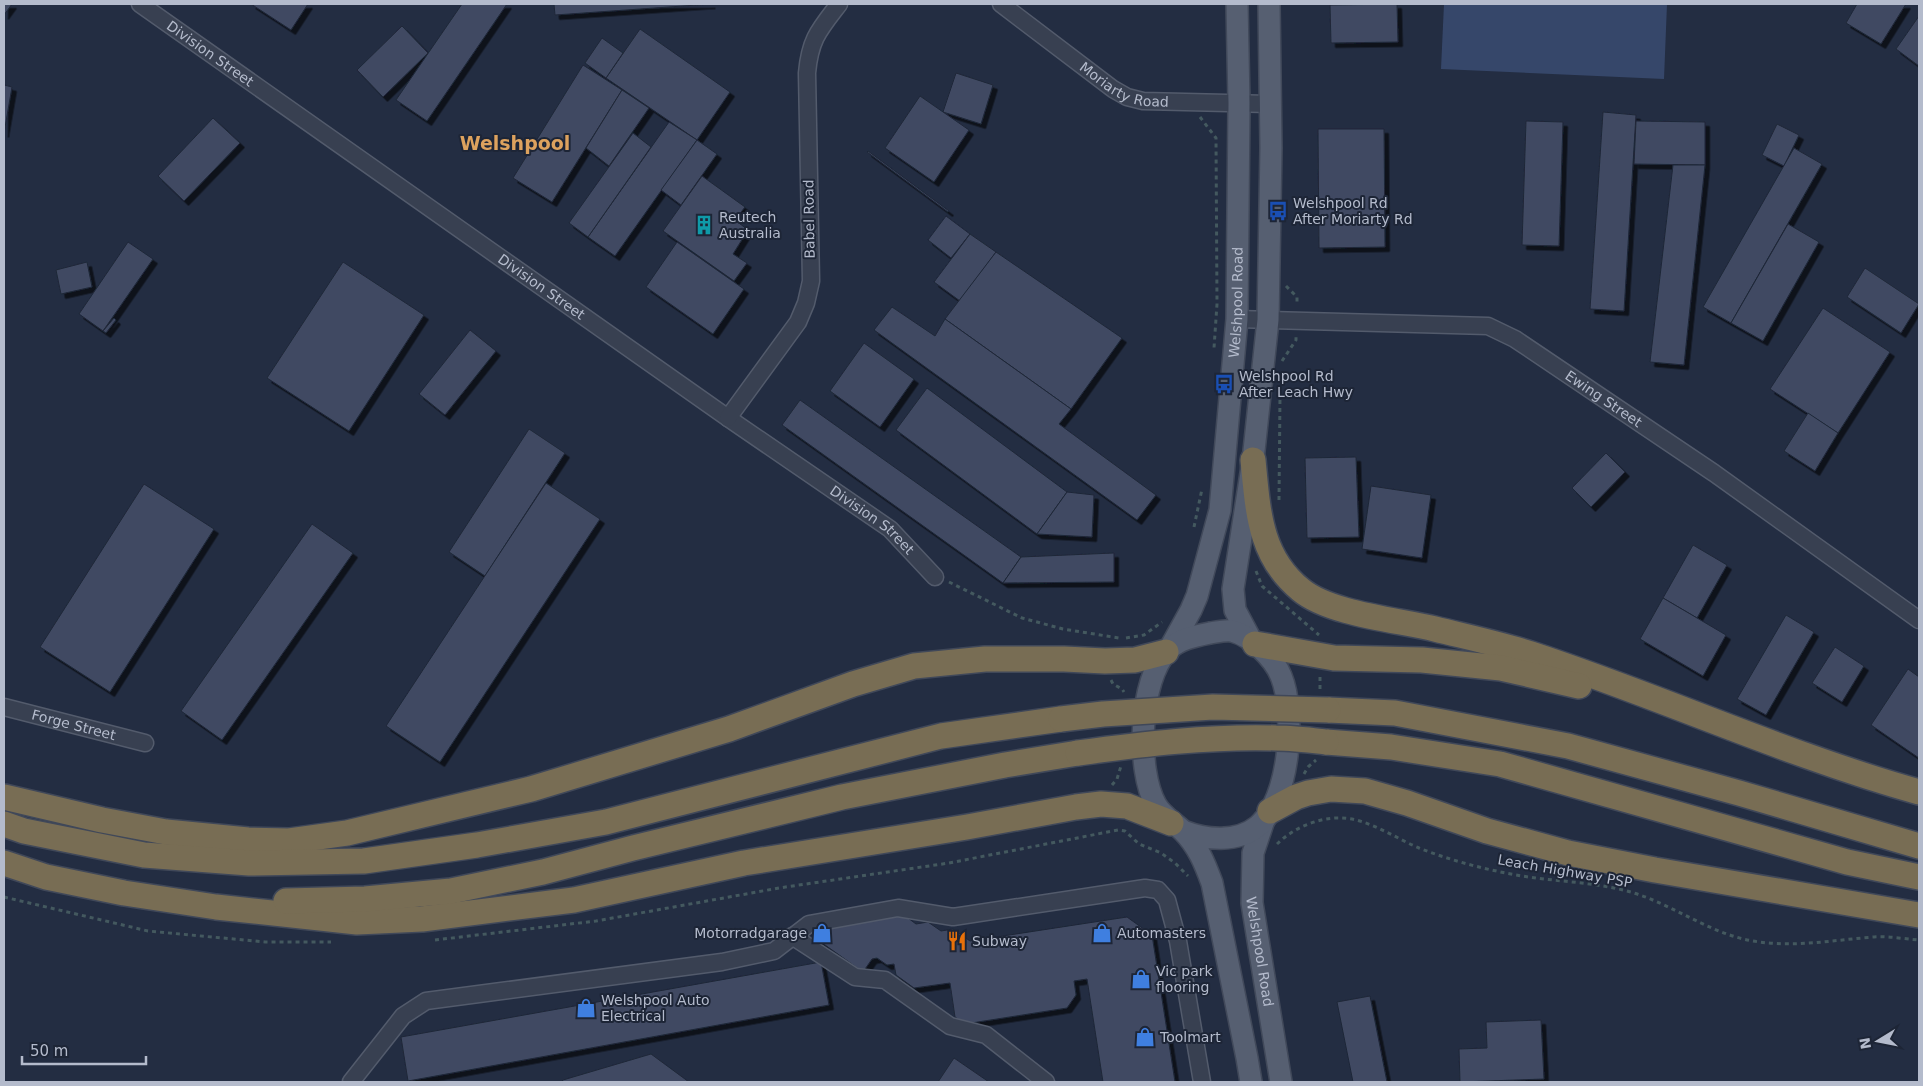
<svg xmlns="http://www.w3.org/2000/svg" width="1923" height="1086" font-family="'DejaVu Sans',sans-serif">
  <defs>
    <filter id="shadow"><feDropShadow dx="4.5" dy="4.5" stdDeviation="0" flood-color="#0009"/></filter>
  </defs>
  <rect width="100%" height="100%" fill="#232d42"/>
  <polygon fill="#36476a" points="1444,4 1667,4 1664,79 1441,69"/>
  <g fill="#3f4a62" stroke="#1f2738" filter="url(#shadow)">
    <polygon points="4,4 12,4 4,15"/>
    <polygon points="251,4 308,4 291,30"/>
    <polygon points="462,4 507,4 427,121 396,100"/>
    <polygon points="554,4 711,4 555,15"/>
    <polygon points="1397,4 1398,42 1331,43 1330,5"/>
    <polygon points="1857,4 1906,4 1881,44 1846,23"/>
    <polygon points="1919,16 1919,66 1896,49"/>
    <polygon points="402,26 428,53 383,97 357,70"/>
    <polygon points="640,29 730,92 697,140 606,78"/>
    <polygon points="602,38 623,53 606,78 585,63"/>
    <polygon points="583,65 622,90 552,202 513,178"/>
    <polygon points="956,73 993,85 981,124 943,112"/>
    <polygon points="4,85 12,87 4,133"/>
    <polygon points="622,90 649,108 609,166 586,148"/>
    <polygon points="920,96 969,130 934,182 885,148"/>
    <polygon points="1603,112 1636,115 1624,311 1590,309"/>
    <polygon points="213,118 240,143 184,201 158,176"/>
    <polygon points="1526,121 1563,122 1559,246 1522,245"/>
    <polygon points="1636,121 1705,122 1705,165 1634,164"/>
    <polygon points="669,122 697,140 615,256 588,237"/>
    <polygon points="1777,124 1799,135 1784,166 1762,155"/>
    <polygon points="1318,129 1384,129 1385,247 1319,248"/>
    <polygon points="633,133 651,147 588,237 569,223"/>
    <polygon points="697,140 717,154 681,205 661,190"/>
    <polygon points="1794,148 1822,164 1731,323 1703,307"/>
    <polygon points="868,151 949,211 948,212 867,152"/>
    <polygon points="1673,165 1705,165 1684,365 1650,362"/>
    <polygon points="702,176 745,207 735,220 748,230 733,254 747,263 734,281 663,231"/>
    <polygon points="946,216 970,234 951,258 928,240"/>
    <polygon points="1788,224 1819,242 1763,341 1731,323"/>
    <polygon points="970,234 996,252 960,301 934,282"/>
    <polygon points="128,242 153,259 103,331 79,314"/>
    <polygon points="677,242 744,289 713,334 646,287"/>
    <polygon points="996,252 1122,338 1071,409 945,319"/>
    <polygon points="87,262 92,287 61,294 56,270"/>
    <polygon points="343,262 424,315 349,431 267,378"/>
    <polygon points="1865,268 1919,304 1901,333 1847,297"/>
    <polygon points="892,307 935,336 945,319 1071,409 1059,424 1156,495 1137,520 874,330"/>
    <polygon points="1823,308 1890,352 1838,433 1770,389"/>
    <polygon points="114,318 116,320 106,333 103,331"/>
    <polygon points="470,330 496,351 445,415 419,394"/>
    <polygon points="864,343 914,379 880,427 830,391"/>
    <polygon points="927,388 1067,492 1037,534 896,430"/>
    <polygon points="800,400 1021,557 1003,583 782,425"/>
    <polygon points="1808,413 1838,433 1815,471 1784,451"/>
    <polygon points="529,429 565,453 485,576 449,552"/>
    <polygon points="1606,453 1625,472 1591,507 1572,488"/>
    <polygon points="1356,457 1359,537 1307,538 1305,458"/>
    <polygon points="546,483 600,519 440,762 386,726"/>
    <polygon points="144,484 214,529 110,692 40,647"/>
    <polygon points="1371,486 1431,495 1422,558 1362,549"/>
    <polygon points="1067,492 1094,495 1092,537 1037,534"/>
    <polygon points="312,524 353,553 222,740 181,711"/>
    <polygon points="1693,545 1727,565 1697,618 1663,598"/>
    <polygon points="1114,553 1114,582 1003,583 1021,557"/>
    <polygon points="1663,598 1726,635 1703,676 1640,639"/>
    <polygon points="1786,615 1814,632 1766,715 1737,699"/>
    <polygon points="1835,647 1864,666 1842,702 1812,683"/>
    <polygon points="1908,669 1919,677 1919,758 1871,725"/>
    <polygon points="904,915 916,924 928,922 941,931 953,929 970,941 1127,917 1152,935 1175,1082 1103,1082 1087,979 1074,981 1076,995 1067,1008 965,1024 955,1017 950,983 914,988 896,975 894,964 887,965 877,958 872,959 863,972 811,935 815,929"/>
    <polygon points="821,962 829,1005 408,1081 401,1037"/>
    <polygon points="1370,996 1387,1082 1353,1082 1337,1002"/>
    <polygon points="1541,1020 1544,1079 1460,1082 1459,1049 1487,1048 1486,1022"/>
    <polygon points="651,1054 689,1082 561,1082 563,1080"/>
    <polygon points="954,1058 989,1082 938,1082"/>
  </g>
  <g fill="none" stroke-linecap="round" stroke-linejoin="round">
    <defs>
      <g id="minor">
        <path id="s1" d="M140 4 728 418 890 529 935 577"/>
        <path id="s2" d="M1001 4 1113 89 1127 97 1143 101 1270 104"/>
        <path id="s3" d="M1237 319 1488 326 1515 339 1714 473 1919 620"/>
        <path d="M728 418 798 322 806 303 811 281 807 73C810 39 819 30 839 4"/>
        <path id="s4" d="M4 707 145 743"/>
        <polyline points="792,936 855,977 885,980 950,1026 986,1035 1046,1082"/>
        <polyline points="351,1082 403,1016 426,1001 722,962 774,951 809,924 898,908 953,917 1145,888 1158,890 1167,900 1178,941 1202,1082"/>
      </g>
      <g id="major">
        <polyline points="1252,642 1235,610 1233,589 1253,460 1268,320 1271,148 1269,4"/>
        <path id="s5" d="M1170 648 1191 610 1197 596 1220 510 1237 319 1239 103 1237 4"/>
        <path id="s6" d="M1264 820 1253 853 1252 903 1281 1082"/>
        <path d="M1183 831C1206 840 1237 843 1258 826 1290 800 1296 712 1281 676 1274 658 1251 636 1232 631 1225 630 1217 632 1210 633 1195 636 1179 639 1168 650 1139 679 1136 770 1156 805 1163 817 1174 822 1183 831 1198 846 1205 864 1212 883L1247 1058 1251 1082"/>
      </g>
      <g id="highway">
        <path d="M1253 460C1258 510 1259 556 1301 590 1330 614 1398 620 1435 629 1467 637 1500 644 1531 654 1662 697 1787 755 1919 792"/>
        <polyline points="1255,644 1334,658 1422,660 1501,668 1579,686"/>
        <polyline points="1328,710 1395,713 1568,746 1739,793 1919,846"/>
        <polyline points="1326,742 1391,747 1500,764 1847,862 1919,877"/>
        <polyline points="4,797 102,820 166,832 248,840 289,841 347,833 531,789 729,729 853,684 914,666 985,659 1064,659 1105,661 1135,660 1166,652"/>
        <polyline points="1270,811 1296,797 1308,793 1331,789 1365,791 1407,803 1487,831 1568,853 1655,870 1919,915"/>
        <polyline points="4,824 24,831 144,855 249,863 364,861 477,845 606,822 941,736 1061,719"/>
        <polyline points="4,863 46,877 124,893 216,907 357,922 422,919 574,900 744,863 967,827 1076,807 1101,804 1127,806 1171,823"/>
        <polyline points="286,901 365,899 451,891 543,872 633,848 842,797 1005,765 1078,753"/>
      </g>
    </defs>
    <use href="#minor" stroke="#535b6c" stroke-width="19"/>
    <use href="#major" stroke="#41495a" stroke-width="24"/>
    <use href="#highway" stroke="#404859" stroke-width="28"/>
    <g stroke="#44595f" stroke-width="3" stroke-dasharray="4 4" stroke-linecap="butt">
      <polyline points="1200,117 1216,138 1217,304 1214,348"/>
      <polyline points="1286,286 1297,297 1297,305"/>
      <polyline points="1282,361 1296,340 1296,336"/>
      <polyline points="1279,500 1280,396"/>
      <polyline points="1194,527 1202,489"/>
      <polyline points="1256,571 1262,586 1319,635"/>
      <polyline points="949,582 1022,618 1063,629 1119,638"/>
      <polyline points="1126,638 1144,635 1162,622"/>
      <polyline points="1111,680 1113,684 1122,689 1124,692"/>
      <polyline points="1320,689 1320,676"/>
      <polyline points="1304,774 1308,767 1316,760"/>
      <polyline points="1112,785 1117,779 1121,766"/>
      <path d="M1277 844C1293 828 1319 817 1342 818 1369 819 1395 838 1419 848 1452 861 1487 870 1522 876 1559 882 1597 882 1634 893 1675 906 1711 934 1753 941 1794 948 1833 940 1874 937 1889 936 1905 939 1919 940"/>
      <polyline points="4,897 148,931 265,942 331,942"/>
      <polyline points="435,940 596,921 779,888 949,863 1118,830 1125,831 1139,844 1161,853 1175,863 1188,876"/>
    </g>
    <use href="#minor" stroke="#384051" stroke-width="16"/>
    <use href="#major" stroke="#565f71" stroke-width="21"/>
    <use href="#highway" stroke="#786d54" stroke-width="25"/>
    <defs>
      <g id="highway-bridge">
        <polyline points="1061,719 1103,714 1213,707 1328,710"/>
        <path d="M1078 753C1143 744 1210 736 1276 738 1293 738 1309 740 1326 742"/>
      </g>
    </defs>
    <use href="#highway-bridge" stroke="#404859" stroke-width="28" stroke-linecap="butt"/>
    <use href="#highway-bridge" stroke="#786d54" stroke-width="25"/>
  </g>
  <defs>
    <symbol id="bus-bare" viewBox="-9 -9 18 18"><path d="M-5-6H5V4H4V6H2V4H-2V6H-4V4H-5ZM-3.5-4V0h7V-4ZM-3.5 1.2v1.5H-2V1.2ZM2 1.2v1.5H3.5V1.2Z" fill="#1a4fb4" stroke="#1d2536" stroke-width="2.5" paint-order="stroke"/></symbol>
    <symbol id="building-bare" viewBox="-9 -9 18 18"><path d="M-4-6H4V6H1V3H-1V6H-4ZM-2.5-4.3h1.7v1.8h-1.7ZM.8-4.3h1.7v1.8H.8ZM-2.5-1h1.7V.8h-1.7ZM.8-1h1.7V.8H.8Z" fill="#0f9aa8" stroke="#1d2536" stroke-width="2.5" paint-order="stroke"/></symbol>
    <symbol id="shop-bare" viewBox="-9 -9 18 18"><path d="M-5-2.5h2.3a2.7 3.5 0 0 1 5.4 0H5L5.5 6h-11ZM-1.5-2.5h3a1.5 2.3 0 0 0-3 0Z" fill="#3f7fe0" stroke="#1d2536" stroke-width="2.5" paint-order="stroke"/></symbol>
    <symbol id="restaurant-bare" viewBox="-9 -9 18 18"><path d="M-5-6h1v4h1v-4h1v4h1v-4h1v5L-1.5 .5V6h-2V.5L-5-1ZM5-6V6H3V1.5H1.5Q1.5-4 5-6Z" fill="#e8710a" stroke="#1d2536" stroke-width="2.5" paint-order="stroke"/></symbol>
  </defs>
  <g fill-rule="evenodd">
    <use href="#bus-bare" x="1264" y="197" width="28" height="28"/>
    <use href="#building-bare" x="690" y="211" width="28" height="28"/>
    <use href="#bus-bare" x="1210" y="370" width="28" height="28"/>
    <use href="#shop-bare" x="808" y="919" width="28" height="28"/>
    <use href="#shop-bare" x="1088" y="919" width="28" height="28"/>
    <use href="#restaurant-bare" x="943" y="927" width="28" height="28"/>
    <use href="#shop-bare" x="1127" y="965" width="28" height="28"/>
    <use href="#shop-bare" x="572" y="994" width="28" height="28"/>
    <use href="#shop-bare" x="1131" y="1023" width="28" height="28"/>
  </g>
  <g text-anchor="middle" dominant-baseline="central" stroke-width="4" stroke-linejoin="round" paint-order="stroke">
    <g font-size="14" fill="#b4bbcc" stroke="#1d2536">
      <text stroke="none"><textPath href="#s1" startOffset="86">Division Street</textPath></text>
      <text stroke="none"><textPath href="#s2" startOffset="150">Moriarty Road</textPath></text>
      <text transform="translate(809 219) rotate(-91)">Babel Road</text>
      <text stroke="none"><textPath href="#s1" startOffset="491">Division Street</textPath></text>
      <text stroke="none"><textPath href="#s5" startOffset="356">Welshpool Road</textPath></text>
      <text stroke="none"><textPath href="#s3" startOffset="388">Ewing Street</textPath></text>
      <text stroke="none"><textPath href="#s1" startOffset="896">Division Street</textPath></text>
      <text stroke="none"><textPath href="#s4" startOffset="72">Forge Street</textPath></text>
      <text transform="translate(1565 871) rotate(10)">Leach Highway PSP</text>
      <text stroke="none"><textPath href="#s6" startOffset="134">Welshpool Road</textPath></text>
    </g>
    <g font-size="14" fill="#b4bbcc" stroke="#1d2536" text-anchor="start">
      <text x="1293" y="203">Welshpool Rd<tspan x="1293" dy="16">After Moriarty Rd</tspan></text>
      <text x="719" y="217">Reutech<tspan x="719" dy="16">Australia</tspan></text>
      <text x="1239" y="376">Welshpool Rd<tspan x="1239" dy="16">After Leach Hwy</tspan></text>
      <text x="807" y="933" text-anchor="end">Motorradgarage</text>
      <text x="1117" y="933">Automasters</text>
      <text x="972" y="941">Subway</text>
      <text x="1156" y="971">Vic park<tspan x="1156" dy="16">flooring</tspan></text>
      <text x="601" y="1000">Welshpool Auto<tspan x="601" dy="16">Electrical</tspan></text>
      <text x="1160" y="1037">Toolmart</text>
    </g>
    <g font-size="19" font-weight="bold" fill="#dda25e" stroke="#1d2536">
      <text x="515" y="143">Welshpool</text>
    </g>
  </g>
  <rect width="1923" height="1086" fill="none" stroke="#b4bbcc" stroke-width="10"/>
  <g transform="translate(1878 1041) rotate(260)" stroke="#1d2536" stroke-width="4" paint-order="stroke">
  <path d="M0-4L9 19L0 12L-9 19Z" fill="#b4bbcc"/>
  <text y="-8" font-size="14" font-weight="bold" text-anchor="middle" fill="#b4bbcc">N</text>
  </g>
  <path d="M22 1056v8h124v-8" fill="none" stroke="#b4bbcc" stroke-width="2.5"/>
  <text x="30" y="1056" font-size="15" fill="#b4bbcc" stroke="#1d2536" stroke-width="4" paint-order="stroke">50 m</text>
</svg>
